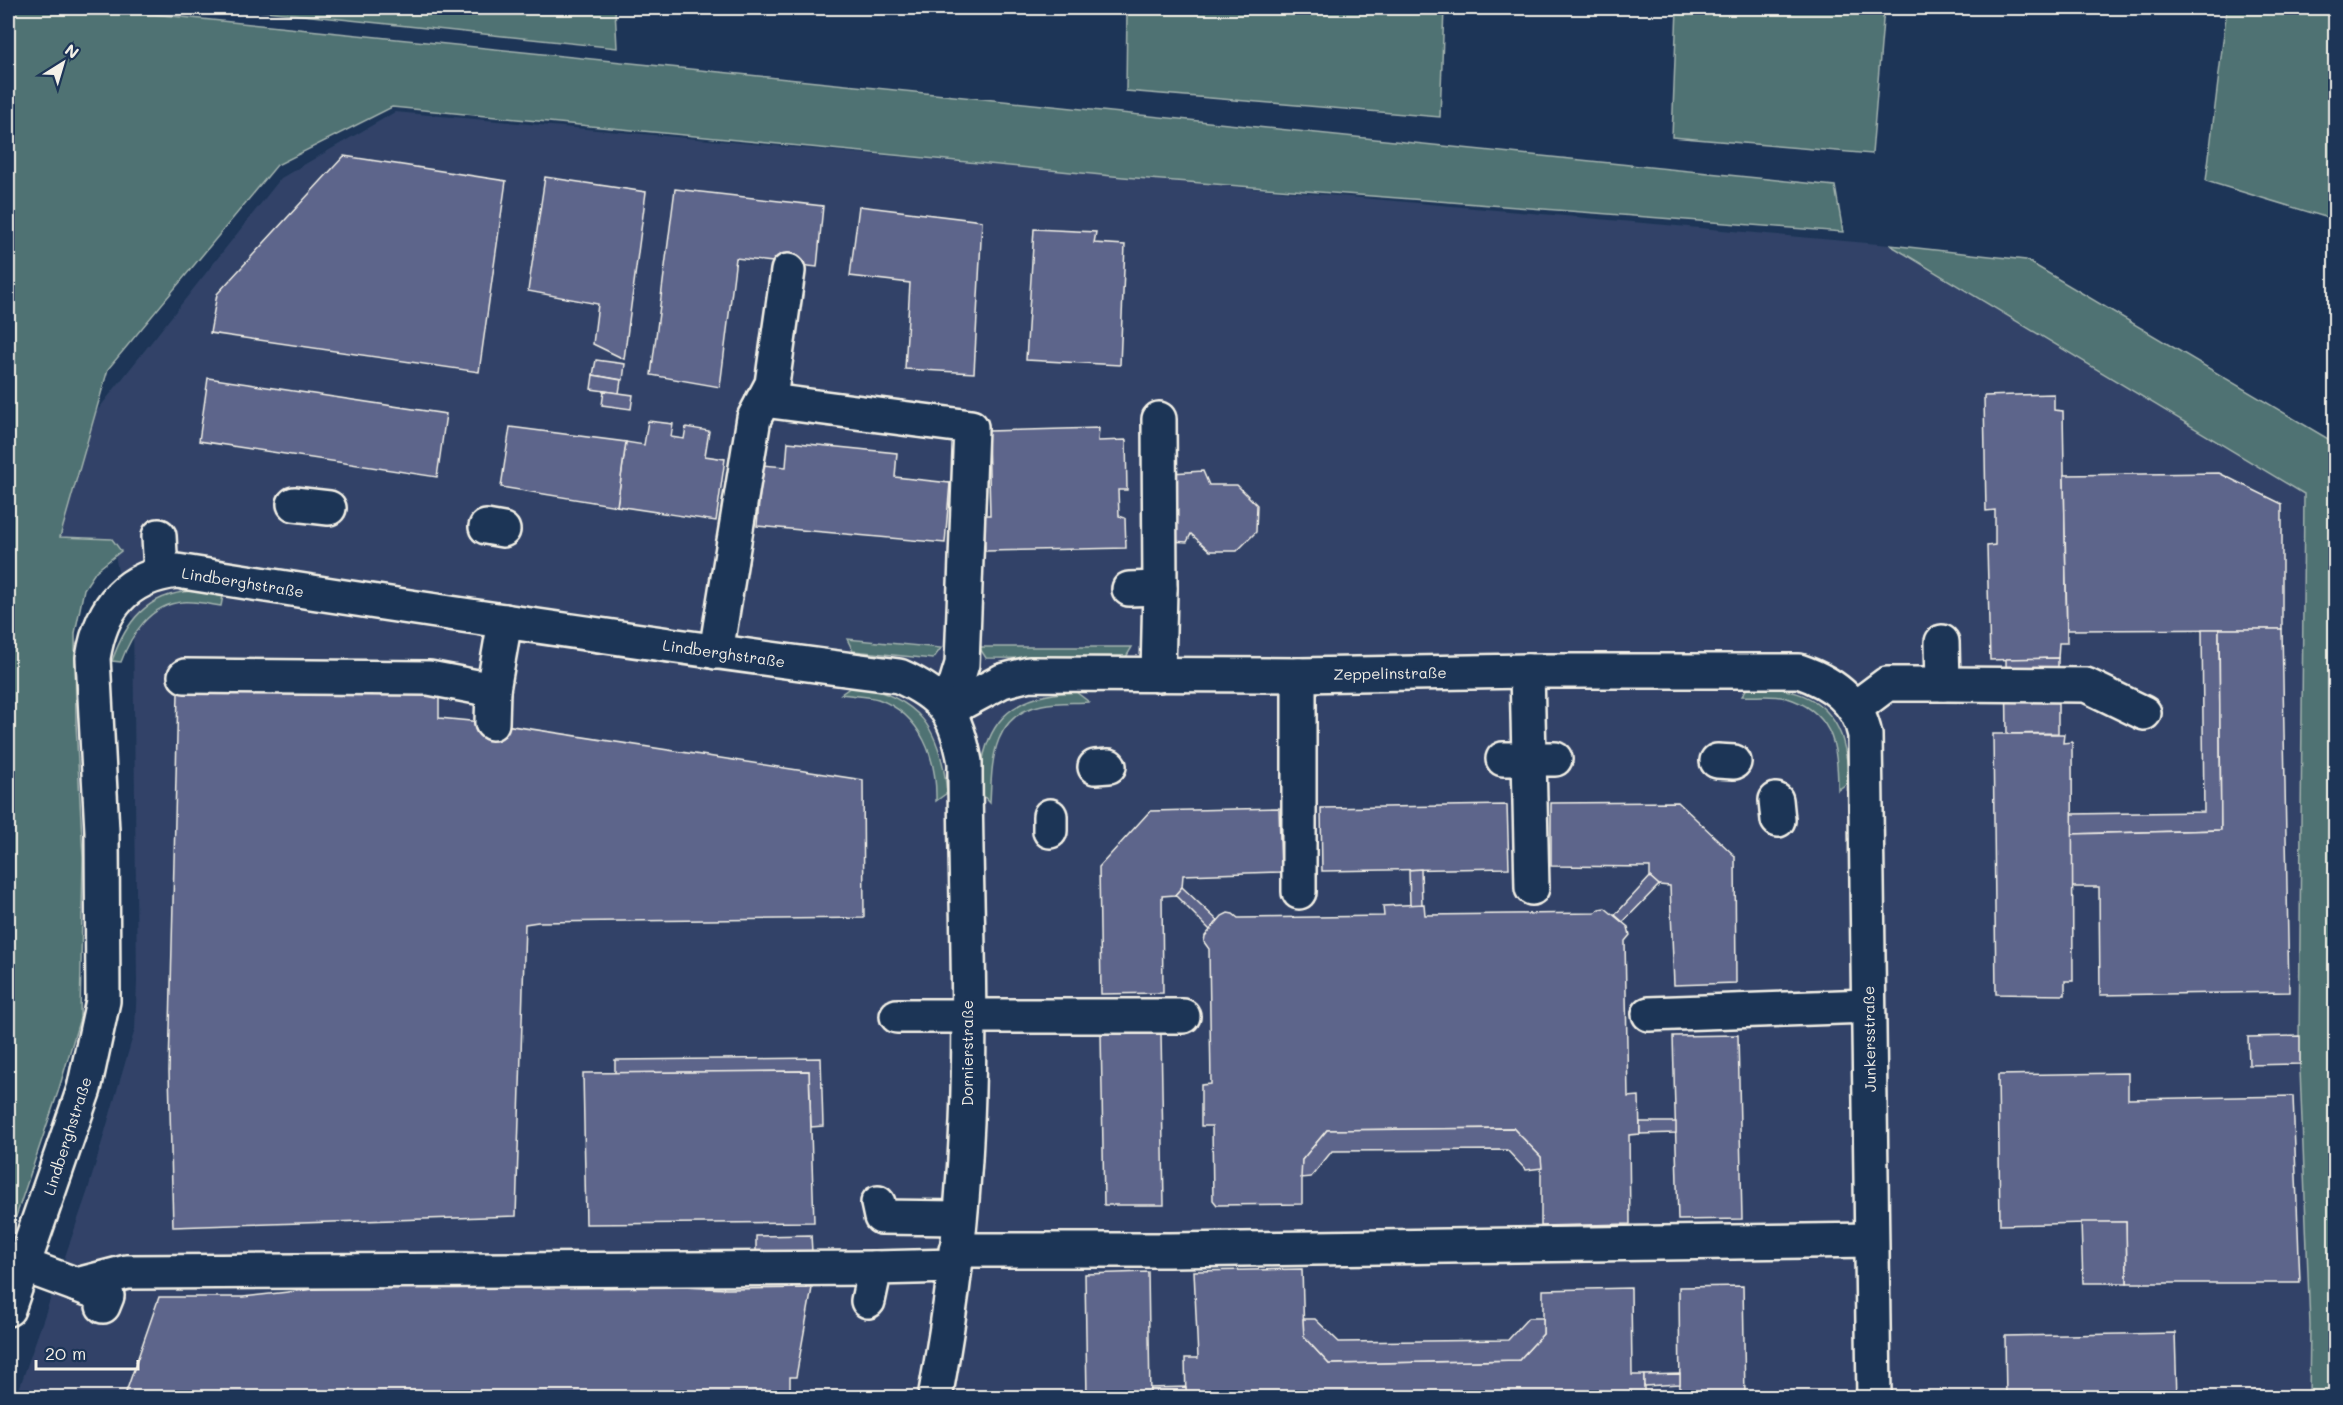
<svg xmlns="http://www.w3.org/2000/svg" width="2343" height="1405" font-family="Mali,sans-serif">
  <rect width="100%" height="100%" fill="#1d3557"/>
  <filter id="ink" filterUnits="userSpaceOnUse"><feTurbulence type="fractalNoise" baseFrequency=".0167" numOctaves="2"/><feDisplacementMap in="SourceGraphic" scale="12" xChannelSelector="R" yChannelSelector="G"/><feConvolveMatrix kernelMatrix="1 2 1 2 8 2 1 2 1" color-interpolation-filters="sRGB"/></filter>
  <g filter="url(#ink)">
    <polygon fill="#304367" points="395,112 1890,245 2304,494 2299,1044 2310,1325 2309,1397 16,1398 87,1193 135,1029 137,982 133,619 122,592 112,539 59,537 96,412 281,178"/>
    <g fill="#507273" stroke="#a2b2ae" stroke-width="1.5">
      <polygon points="8,8 93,8 1835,186 1843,232 1123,177 392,107 277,165 108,369 60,537 112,539 121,551 96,571 84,589 75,633 76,723 83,858 80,1018 58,1092 8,1240"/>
      <polygon points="235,8 615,8 617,48"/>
      <polygon points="1127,8 1444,8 1440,117 1126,91"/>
      <polygon points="1677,8 1884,8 1872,154 1672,137"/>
      <polygon points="2227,8 2335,8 2335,220 2206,181"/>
      <polygon points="1890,245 2026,260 2335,443 2335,1397 2309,1397 2310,1325 2299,1044 2304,494"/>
      <path d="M192 591 223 596 221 606C208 604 195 601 183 602 150 604 131 635 121 662L112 661C126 621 147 594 192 591Z"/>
      <polygon points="847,639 941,648 933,659 853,651"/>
      <polygon points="979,647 1132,647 1125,659 986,658"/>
      <path d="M854 685C919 697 941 728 947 793L936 801C937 759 922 715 878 699 867 696 853 696 841 694Z"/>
      <path d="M1749 685C1787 688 1825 693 1841 735 1846 749 1848 766 1850 781L1838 790C1838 751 1835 716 1793 700 1778 694 1758 697 1742 696Z"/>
      <path d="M1076 692 1089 702C1073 703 1057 702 1042 705 991 715 992 763 990 803L979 791C982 724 1008 694 1076 692Z"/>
    </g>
    <g fill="#5d658b" stroke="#f4f1e8" stroke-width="1.5">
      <polygon points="344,156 506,181 479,372 210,333 217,294"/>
      <polygon points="545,177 646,192 624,359 593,344 598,304 528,291"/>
      <polygon points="675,189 823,206 817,267 736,258 720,387 651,375"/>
      <polygon points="859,206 982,221 974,373 905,369 910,283 850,276"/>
      <polygon points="1034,229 1096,232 1094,243 1125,245 1120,365 1026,360"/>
      <polygon points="596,360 625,364 623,380 593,375"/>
      <polygon points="593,375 621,380 619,393 591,389"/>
      <polygon points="208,378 446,414 437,477 199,441"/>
      <polygon points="604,391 633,395 631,409 602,405"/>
      <polygon points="2054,394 2054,410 2063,411 2067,643 2059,643 2058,658 1990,660 1987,546 1995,545 1995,510 1986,511 1984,396"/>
      <polygon points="648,421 673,424 671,437 684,439 686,427 709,431 705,456 725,459 716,521 617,506 626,442 644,445"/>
      <polygon points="510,427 626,442 617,506 501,487"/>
      <polygon points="1099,428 1098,441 1126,440 1127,490 1118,490 1119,516 1125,518 1126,548 985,551 984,515 990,515 988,431"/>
      <polygon points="788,442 897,453 895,477 950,483 945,543 757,526 762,465 786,467"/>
      <polygon points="1203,471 1209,485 1237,485 1257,505 1256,532 1237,551 1210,551 1191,534 1187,542 1171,541 1171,473"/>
      <polygon points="2219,473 2282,504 2282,629 2067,630 2064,475"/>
      <polygon points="2202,629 2219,629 2221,830 2071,834 2071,814 2204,812"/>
      <polygon points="2219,629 2282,629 2289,992 2100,995 2099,887 2072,887 2071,834 2221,830"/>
      <polygon points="2058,658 2058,733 2007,734 2006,659"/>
      <polygon points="439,690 439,718 492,723 863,780 864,918 538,922 525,924 516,1216 173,1227 169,1071 178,693"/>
      <polygon points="1993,734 2064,734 2063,743 2072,742 2073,981 2065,981 2065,995 1996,994"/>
      <polygon points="1678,802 1735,856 1736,983 1674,985 1670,886 1659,885 1650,877 1650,867 1551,866 1551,803"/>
      <polygon points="1507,805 1509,868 1322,871 1321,808"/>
      <polygon points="1279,808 1281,872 1183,875 1182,887 1175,895 1162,896 1163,993 1101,994 1099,867 1150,811"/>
      <polygon points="1421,869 1422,905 1410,905 1409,870"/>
      <polygon points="1650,877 1659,885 1623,922 1615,915"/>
      <polygon points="1182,887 1218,921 1210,930 1175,895"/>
      <polygon points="1424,904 1425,915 1595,913 1599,909 1605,908 1628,927 1630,935 1625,941 1628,1097 1639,1096 1640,1134 1629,1135 1630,1224 1541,1226 1541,1157 1513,1128 1327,1130 1302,1160 1302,1204 1217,1205 1213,1200 1212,1126 1201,1126 1201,1085 1211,1084 1209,949 1204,942 1205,936 1222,916 1228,913 1233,914 1238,918 1384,916 1383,906"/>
      <polygon points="1101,1033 1161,1033 1164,1205 1104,1205"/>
      <polygon points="1738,1035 1742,1219 1678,1220 1673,1036"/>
      <polygon points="2300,1036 2300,1064 2249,1065 2248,1037"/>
      <polygon points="821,1058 823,1126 811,1127 809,1071 615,1073 615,1060"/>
      <polygon points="809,1071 814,1222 586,1224 583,1073"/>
      <polygon points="2128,1073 2128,1099 2293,1096 2300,1283 2127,1283 2126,1222 2000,1225 1998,1075"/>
      <polygon points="1640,1122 1676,1122 1676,1133 1640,1134"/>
      <polygon points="1513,1128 1541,1157 1542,1168 1526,1170 1507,1150 1332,1151 1311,1177 1301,1178 1302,1160 1327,1130"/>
      <polygon points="2081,1222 2126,1222 2127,1283 2083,1283"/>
      <polygon points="811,1235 812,1252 756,1252 756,1236"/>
      <polygon points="1302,1269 1304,1337 1329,1364 1519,1360 1543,1334 1543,1290 1631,1288 1632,1375 1644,1375 1644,1398 1186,1398 1185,1358 1198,1358 1194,1271"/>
      <polygon points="1148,1272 1150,1398 1087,1398 1085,1274"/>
      <polygon points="434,1276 727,1289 812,1288 796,1377 790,1377 790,1398 124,1398 159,1297 243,1297"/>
      <polygon points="1743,1286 1745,1398 1680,1398 1679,1287"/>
      <polygon points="1528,1318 1543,1318 1543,1334 1519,1360 1329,1364 1304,1337 1303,1319 1315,1319 1339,1342 1508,1340"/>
      <polygon points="2175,1333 2177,1398 2006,1398 2005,1336"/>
      <polygon points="1680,1374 1680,1384 1644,1386 1644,1375"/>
      <polygon points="1186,1387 1186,1398 1150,1398 1150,1388"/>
    </g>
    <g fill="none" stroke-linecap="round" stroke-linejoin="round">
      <defs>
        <g id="minor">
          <polyline points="763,400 971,427 962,664 948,710"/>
          <polyline points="294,504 329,508"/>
          <polyline points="486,527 503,530"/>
          <polyline points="159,536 161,573"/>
          <polyline points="1129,589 1160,588"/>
          <polyline points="716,652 754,418 772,384 788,271"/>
          <polyline points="1527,671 1532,888"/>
          <polyline points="1158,675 1160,588 1159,419"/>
          <polyline points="185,676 429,678 493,690"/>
          <polyline points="1943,684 2086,685 2144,713"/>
          <polyline points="1855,708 1887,684 1943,684 1942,642"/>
          <path d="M948 710 1002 681 1029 674 1299 675 1527 671H1799C1831 682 1858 700 1865 735L1874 1398"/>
          <polyline points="492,723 493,690 505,621"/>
          <polyline points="1503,759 1555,759"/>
          <polyline points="1717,761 1734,762"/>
          <polyline points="1095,767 1109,766"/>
          <polyline points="1776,800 1778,820"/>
          <polyline points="1050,831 1050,816"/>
          <polyline points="1299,892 1299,675"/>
          <polyline points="1649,1014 1868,1006"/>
          <polyline points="897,1016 1183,1016"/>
          <polyline points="878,1203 881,1217 959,1218"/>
          <polyline points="956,1250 1169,1250 1871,1240"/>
          <polyline points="23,1265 107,1296 103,1306"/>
          <polyline points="77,1285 127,1272 875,1268"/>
          <polyline points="868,1301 875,1268 954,1266"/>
          <path d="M8 1309 84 1089 103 1001 102 831 93 658C101 608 125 577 177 571 417 609 658 645 899 676 945 696 956 715 965 762 965 882 972 1002 967 1122 963 1214 952 1307 935 1398"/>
        </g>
      </defs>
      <use href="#minor" stroke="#f4f1e8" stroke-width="38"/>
      <use href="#minor" stroke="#1d3557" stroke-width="33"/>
    </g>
  </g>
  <g text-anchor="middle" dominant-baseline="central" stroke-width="4.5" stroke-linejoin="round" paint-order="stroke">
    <g font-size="15" fill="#f4f1e8" stroke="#1d3557">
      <text transform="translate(243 582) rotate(9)">Lindberghstraße</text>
      <text transform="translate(724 653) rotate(8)">Lindberghstraße</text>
      <text transform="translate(1390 673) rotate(-1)">Zeppelinstraße</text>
      <text transform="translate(1869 1039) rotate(-91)">Junkersstraße</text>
      <text transform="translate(967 1053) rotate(-90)">Dornierstraße</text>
      <text transform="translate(67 1136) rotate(-72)">Lindberghstraße</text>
    </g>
  </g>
  <rect width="2343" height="1405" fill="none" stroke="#1d3557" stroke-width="30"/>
  <rect x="15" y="15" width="2313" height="1375" fill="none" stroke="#f4f1e8" stroke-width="2" filter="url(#ink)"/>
  <g transform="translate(63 63) rotate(37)" stroke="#1d3557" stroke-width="4.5" paint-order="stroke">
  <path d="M0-4.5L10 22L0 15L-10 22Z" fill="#f4f1e8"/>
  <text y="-9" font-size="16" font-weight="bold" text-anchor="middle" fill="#f4f1e8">N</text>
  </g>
  <path d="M36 1360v9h102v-9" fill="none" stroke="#f4f1e8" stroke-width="3"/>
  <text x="45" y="1360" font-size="18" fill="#f4f1e8" stroke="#1d3557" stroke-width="4.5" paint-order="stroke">20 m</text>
</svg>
